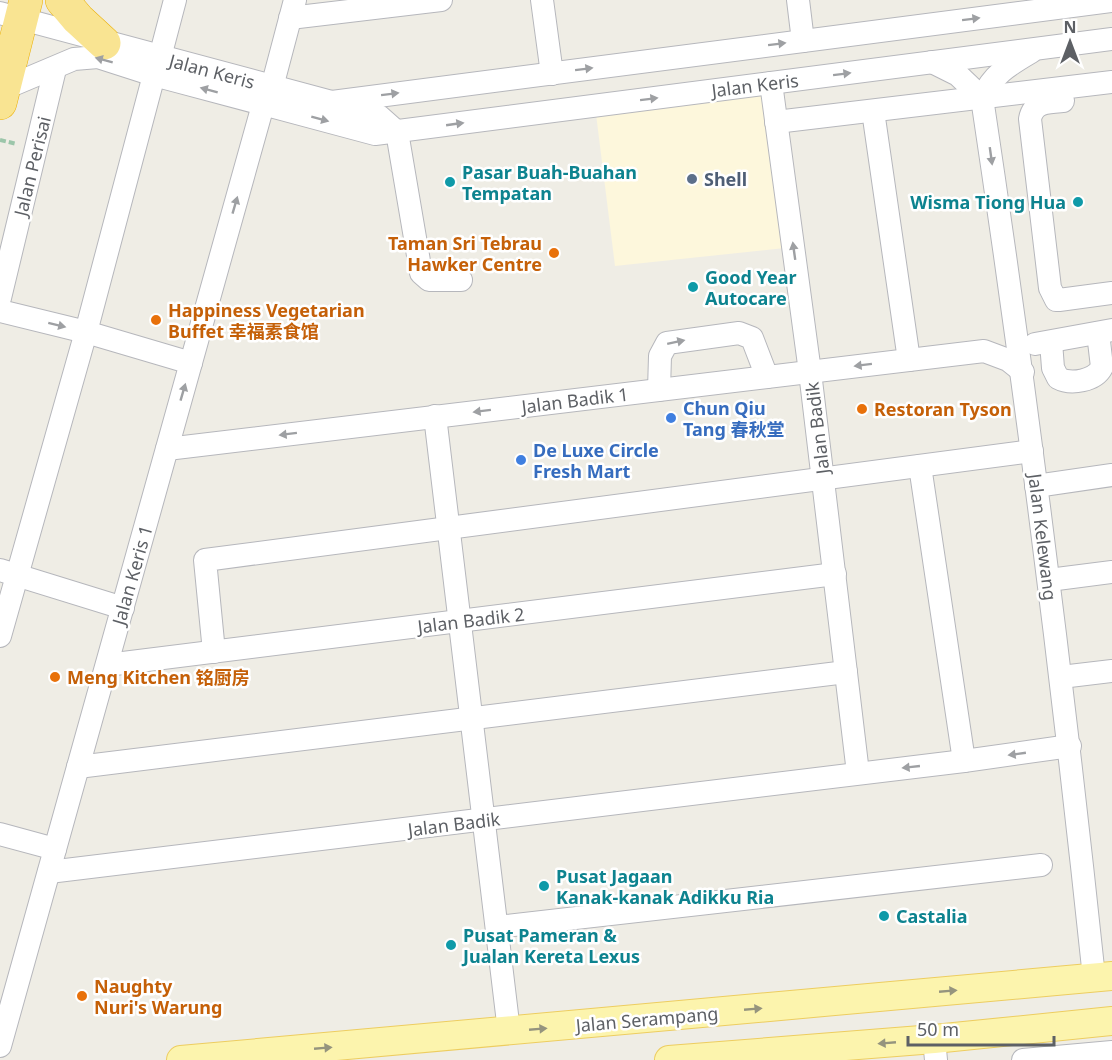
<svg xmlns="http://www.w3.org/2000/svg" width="1112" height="1060" font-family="'Noto Sans','Noto Sans SC',sans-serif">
  <rect width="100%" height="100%" fill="#efede5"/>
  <polygon fill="#fdf7dc" points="771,83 794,247 615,266 595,106"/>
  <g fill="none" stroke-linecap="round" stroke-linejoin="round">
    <defs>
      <g id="minor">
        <polyline points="542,0 552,74"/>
        <polyline points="798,0 803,41"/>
        <polyline points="0,13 332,102 379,116 397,132"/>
        <polyline points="290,18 441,0"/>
        <path d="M1031 52C1009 65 993 74 982 98 1026 391 1063 683 1094 977"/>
        <polyline points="160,57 175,0"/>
        <polyline points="932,62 958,75 982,98"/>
        <polyline points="771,83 810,372 858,773"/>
        <polyline points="272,87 295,0"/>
        <polyline points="3,89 74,59 98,57 154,75 375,134 1112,39"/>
        <path d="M1063 101C1048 102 1033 102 1030 119L1050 288 1056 300H1059L1112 293"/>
        <polyline points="332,102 1112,1"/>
        <polyline points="873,111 909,360"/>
        <polyline points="776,122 1112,82"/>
        <polyline points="397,132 421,273 429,280 461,280"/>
        <polyline points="0,298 55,69"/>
        <polyline points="0,311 86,332 191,363"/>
        <path d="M1051 342 1053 368 1058 378C1071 385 1095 381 1102 367L1098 333"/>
        <polyline points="1035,344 1112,330"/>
        <polyline points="659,390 660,356 667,343 739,333 752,338 767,377"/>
        <polyline points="435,416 509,1031"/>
        <polyline points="167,449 984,351 1008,360 1023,372"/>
        <polyline points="920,466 964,761"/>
        <polyline points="1036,486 1112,475"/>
        <polyline points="0,570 123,608"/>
        <polyline points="1049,580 1112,572"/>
        <polyline points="0,636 86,332 154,75"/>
        <polyline points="214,652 205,560 1032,451"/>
        <polyline points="107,665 835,574"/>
        <polyline points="1061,677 1112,671"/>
        <polyline points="78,767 846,672"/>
        <polyline points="0,834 55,849"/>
        <polyline points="49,872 964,761 1070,746"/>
        <polyline points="497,927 1041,865"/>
        <polyline points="934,1039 936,1060"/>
        <polyline points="0,1046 263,105"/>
        <polyline points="1023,1060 1112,1052"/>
      </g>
      <g id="major">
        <polyline points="181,1060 1112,976"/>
        <polyline points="669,1060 934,1039 1112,1021"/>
      </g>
      <g id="highway">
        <polyline points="62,0 78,19 104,43"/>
        <polyline points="0,103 26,0"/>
      </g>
    </defs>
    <use href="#minor" stroke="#b6b7bc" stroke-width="24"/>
    <use href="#major" stroke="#edcd60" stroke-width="30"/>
    <use href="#highway" stroke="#ecb108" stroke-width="34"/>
    <polyline stroke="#9cc6aa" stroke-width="4" stroke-dasharray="6 3" stroke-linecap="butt" points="0,140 17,144"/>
    <use href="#minor" stroke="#fff" stroke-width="22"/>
    <use href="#major" stroke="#fcf4ad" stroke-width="28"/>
    <use href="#highway" stroke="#f9e492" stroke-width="33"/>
  </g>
  <defs><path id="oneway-solid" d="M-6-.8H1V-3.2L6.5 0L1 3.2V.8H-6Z" transform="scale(1.5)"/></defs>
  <g fill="#9ea0a3">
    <use href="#oneway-solid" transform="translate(971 19) rotate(-7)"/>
    <use href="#oneway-solid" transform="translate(777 44) rotate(-7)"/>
    <use href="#oneway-solid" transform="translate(104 60) rotate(-165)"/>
    <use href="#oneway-solid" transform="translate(584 69) rotate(-7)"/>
    <use href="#oneway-solid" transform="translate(842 74) rotate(-7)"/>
    <use href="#oneway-solid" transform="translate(209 90) rotate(-165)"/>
    <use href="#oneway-solid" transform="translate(390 94) rotate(-7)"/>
    <use href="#oneway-solid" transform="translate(649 99) rotate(-7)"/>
    <use href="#oneway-solid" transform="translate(320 119) rotate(15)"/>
    <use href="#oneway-solid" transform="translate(455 124) rotate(-8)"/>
    <use href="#oneway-solid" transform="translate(991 156) rotate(82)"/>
    <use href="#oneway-solid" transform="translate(235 205) rotate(-74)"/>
    <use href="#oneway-solid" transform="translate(794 251) rotate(-98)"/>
    <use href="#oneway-solid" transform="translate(57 325) rotate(14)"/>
    <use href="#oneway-solid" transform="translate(676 342) rotate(-12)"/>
    <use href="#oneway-solid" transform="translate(863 365) rotate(173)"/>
    <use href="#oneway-solid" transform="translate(183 392) rotate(-74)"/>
    <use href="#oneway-solid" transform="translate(482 411) rotate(173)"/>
    <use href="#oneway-solid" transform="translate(288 434) rotate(173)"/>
    <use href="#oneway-solid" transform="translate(1017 754) rotate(172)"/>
    <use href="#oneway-solid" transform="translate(911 767) rotate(174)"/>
  </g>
  <g fill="#95947e">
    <use href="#oneway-solid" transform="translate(948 991) rotate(-5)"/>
    <use href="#oneway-solid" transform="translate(753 1009) rotate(-5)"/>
    <use href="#oneway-solid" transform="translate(538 1029) rotate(-5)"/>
    <use href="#oneway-solid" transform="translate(887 1043) rotate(175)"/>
    <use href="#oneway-solid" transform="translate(323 1048) rotate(-5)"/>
  </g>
  <circle fill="#5c6f8a" stroke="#fff" stroke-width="2" cx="692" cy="179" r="6"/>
  <g fill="#0f9aa8" stroke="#fff" stroke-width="2">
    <circle cx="450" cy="182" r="6"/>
    <circle cx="1078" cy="202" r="6"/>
    <circle cx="693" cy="287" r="6"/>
    <circle cx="544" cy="886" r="6"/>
    <circle cx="884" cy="916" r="6"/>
    <circle cx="451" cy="945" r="6"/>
  </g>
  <g fill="#e8710a" stroke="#fff" stroke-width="2">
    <circle cx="554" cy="253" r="6"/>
    <circle cx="156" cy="320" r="6"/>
    <circle cx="862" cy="409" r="6"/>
    <circle cx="55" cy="677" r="6"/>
    <circle cx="82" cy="996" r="6"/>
  </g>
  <g fill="#3f7fe0" stroke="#fff" stroke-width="2">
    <circle cx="671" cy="418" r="6"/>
    <circle cx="521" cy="460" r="6"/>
  </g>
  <g text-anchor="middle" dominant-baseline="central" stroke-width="5" stroke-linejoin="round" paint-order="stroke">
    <g font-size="18" fill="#5d6065" stroke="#fff">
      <text transform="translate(212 71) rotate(15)">Jalan Keris</text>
      <text transform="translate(755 85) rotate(-7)">Jalan Keris</text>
      <text transform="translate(32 166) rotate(-76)">Jalan Perisai</text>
      <text transform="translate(575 400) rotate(-7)">Jalan Badik 1</text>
      <text transform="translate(817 428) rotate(-97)">Jalan Badik</text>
      <text transform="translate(1043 537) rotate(83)">Jalan Kelewang</text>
      <text transform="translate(132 575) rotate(-74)">Jalan Keris 1</text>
      <text transform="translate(471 620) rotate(-7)">Jalan Badik 2</text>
      <text transform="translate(454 824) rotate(-7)">Jalan Badik</text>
      <text transform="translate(647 1019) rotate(-5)">Jalan Serampang</text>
    </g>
    <g font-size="18" font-weight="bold" fill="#0d838f" stroke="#fff" text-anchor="start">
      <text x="462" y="172">Pasar Buah-Buahan<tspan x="462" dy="21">Tempatan</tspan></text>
      <text x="1066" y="202" text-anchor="end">Wisma Tiong Hua</text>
      <text x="705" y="277">Good Year<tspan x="705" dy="21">Autocare</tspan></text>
      <text x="556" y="876">Pusat Jagaan<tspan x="556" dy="21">Kanak-kanak Adikku Ria</tspan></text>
      <text x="896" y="916">Castalia</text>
      <text x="463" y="935">Pusat Pameran &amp;<tspan x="463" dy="21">Jualan Kereta Lexus</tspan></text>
    </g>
    <g font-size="18" font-weight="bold" fill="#4e5e75" stroke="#fff" text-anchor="start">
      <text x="704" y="179">Shell</text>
    </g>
    <g font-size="18" font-weight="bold" fill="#c56008" stroke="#fff" text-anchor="start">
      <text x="542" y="243" text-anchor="end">Taman Sri Tebrau<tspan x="542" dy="21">Hawker Centre</tspan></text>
      <text x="168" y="310">Happiness Vegetarian<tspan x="168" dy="21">Buffet 幸福素食馆</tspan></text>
      <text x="874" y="409">Restoran Tyson</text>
      <text x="67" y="677">Meng Kitchen 铭厨房</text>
      <text x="94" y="986">Naughty<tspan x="94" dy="21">Nuri's Warung</tspan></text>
    </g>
    <g font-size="18" font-weight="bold" fill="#366cbe" stroke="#fff" text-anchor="start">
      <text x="683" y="408">Chun Qiu<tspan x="683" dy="21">Tang 春秋堂</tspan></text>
      <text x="533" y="450">De Luxe Circle<tspan x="533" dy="21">Fresh Mart</tspan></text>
    </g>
  </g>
  <g transform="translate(1070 42)" stroke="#ffffff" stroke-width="4.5" paint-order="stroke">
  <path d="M0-4.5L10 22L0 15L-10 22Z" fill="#5d6065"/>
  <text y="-9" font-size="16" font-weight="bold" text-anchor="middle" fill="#5d6065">N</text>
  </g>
  <path d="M908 1036v9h146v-9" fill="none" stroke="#5d6065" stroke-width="3"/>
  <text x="917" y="1036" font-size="18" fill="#5d6065" stroke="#ffffff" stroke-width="4.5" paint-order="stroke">50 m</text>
</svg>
